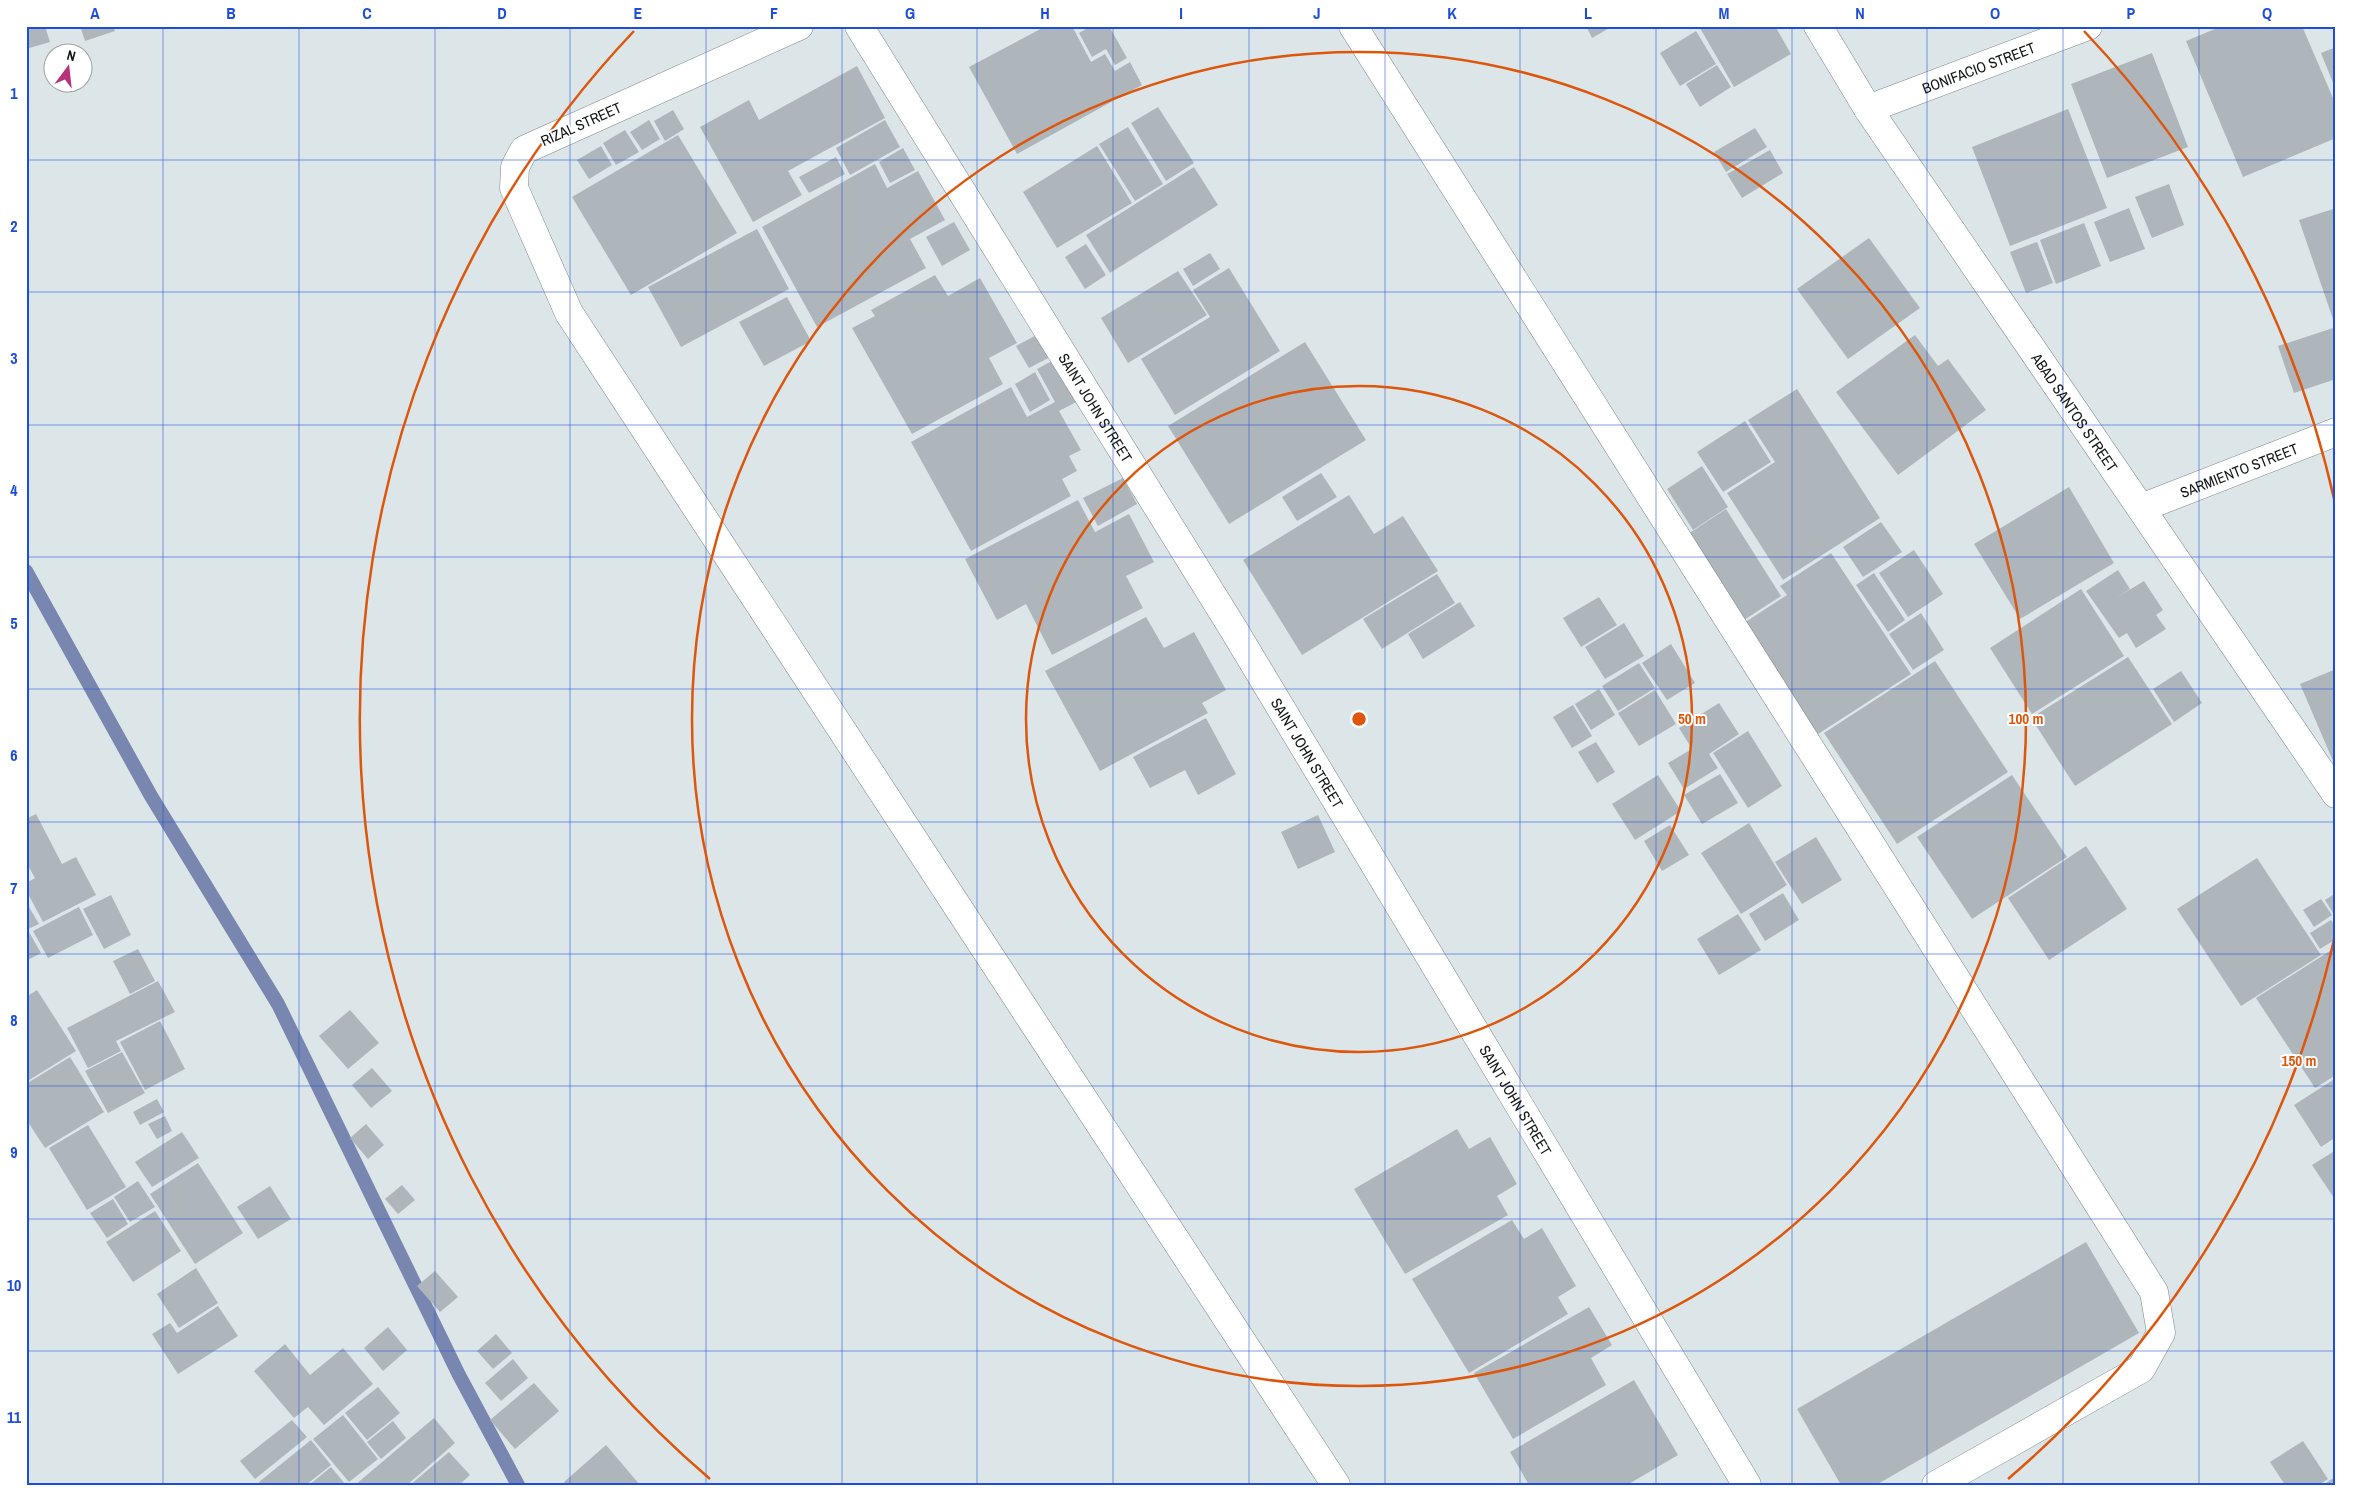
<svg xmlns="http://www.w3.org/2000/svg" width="2362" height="1511" font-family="'Archivo Narrow',sans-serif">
  <rect width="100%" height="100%" fill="#dce6e8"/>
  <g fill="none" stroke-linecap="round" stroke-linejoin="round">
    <polyline stroke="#7986b0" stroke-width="14" points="26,571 151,796 278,1004 459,1375 518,1485"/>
  </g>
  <g fill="#afb6bb">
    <polygon points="26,26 45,26 50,42 26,49"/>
    <polygon points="80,26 113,26 115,31 85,41"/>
    <polygon points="1046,26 1072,26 1091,62 1105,54 1115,71 1130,62 1142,85 1017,154 969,67"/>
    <polygon points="1091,26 1109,26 1127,58 1115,65 1106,49 1092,57 1079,33"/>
    <polygon points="1586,26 1613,26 1592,38"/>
    <polygon points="1703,26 1775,26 1791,54 1734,87 1700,28"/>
    <polygon points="2222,26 2302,26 2336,105 2336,138 2243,177 2186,41"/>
    <polygon points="1696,31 1716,64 1680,86 1660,53"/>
    <polygon points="2336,47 2336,82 2333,83 2321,53"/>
    <polygon points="2152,53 2188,147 2107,178 2071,84"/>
    <polygon points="1717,65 1731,87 1700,107 1686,84"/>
    <polygon points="857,66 885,118 788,171 802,195 753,222 700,127 749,100 759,120"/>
    <polygon points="1158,107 1194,163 1166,181 1131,123"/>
    <polygon points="2068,109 2107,208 2010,246 1972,147"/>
    <polygon points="673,110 684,129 665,141 654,121"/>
    <polygon points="649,120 660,139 642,150 630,132"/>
    <polygon points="885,120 900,147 850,175 836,148"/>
    <polygon points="1128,127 1163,184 1135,201 1099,144"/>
    <polygon points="1755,128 1767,147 1726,172 1714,152"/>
    <polygon points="625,130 639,152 616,165 603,143"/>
    <polygon points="678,135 737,233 631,295 572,197"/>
    <polygon points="601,146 612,165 589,179 577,160"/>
    <polygon points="1097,146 1132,203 1057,248 1023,192"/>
    <polygon points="903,148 915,170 890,183 879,162"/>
    <polygon points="1770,150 1783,173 1742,198 1727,174"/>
    <polygon points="836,157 845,174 809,193 799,177"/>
    <polygon points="875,164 887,188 918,171 945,220 910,239 926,268 817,327 762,227"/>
    <polygon points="1194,167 1218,205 1110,273 1086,235"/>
    <polygon points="2169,184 2184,225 2152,238 2135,197"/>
    <polygon points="2129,208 2145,249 2110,262 2094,222"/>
    <polygon points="2336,208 2336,325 2335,325 2299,220"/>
    <polygon points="954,222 970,250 942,266 926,237"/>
    <polygon points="2084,223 2101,266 2056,284 2040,240"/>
    <polygon points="757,229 789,289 681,347 648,287"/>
    <polygon points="1869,238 1920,308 1848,359 1797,289"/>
    <polygon points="2037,242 2053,283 2026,293 2010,252"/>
    <polygon points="1086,244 1106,275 1085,289 1065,257"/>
    <polygon points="1210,253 1220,269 1193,286 1183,269"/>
    <polygon points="1229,268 1280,351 1175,415 1141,359 1210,317 1193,290"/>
    <polygon points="1178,271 1207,315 1128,363 1101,318"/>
    <polygon points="935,275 948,296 980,278 1017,343 989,358 1003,384 912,434 852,328 875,316 871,310"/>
    <polygon points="787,297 811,341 764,366 739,322"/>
    <polygon points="2336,327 2336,379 2294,393 2278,346"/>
    <polygon points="1044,331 1058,353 1029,368 1016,346"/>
    <polygon points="1915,335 1938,366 1948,359 1986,410 1898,475 1836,392"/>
    <polygon points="1305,342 1366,440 1229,524 1168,426"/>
    <polygon points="1063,355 1086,397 1059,411 1081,450 1069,456 1077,471 1062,479 1071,496 971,551 911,442 1011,387 1027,417 1055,402 1037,369"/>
    <polygon points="1035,372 1050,400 1030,412 1015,384"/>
    <polygon points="1797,389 1880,518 1783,580 1727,493 1775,462 1748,420"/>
    <polygon points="1745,421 1771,462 1723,492 1697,452"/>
    <polygon points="1702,466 1728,507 1693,530 1667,489"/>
    <polygon points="1321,473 1337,497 1297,521 1282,497"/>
    <polygon points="1123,478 1137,504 1098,526 1083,498"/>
    <polygon points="2069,487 2114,563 2020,619 1974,544"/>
    <polygon points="1349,495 1374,534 1403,516 1438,571 1302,655 1243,560"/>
    <polygon points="1078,500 1095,532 1129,514 1154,562 1126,576 1143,608 1052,655 1026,604 997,620 965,559"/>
    <polygon points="1726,509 1781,596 1744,620 1688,534"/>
    <polygon points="1881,522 1902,552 1863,577 1843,547"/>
    <polygon points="1914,550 1943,594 1908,617 1879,573"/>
    <polygon points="1831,553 1911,674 1818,734 1744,623 1787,595 1780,586"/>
    <polygon points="2118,570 2130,589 2116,598 2144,581 2163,610 2156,615 2166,629 2136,648 2127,633 2119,638 2086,591"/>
    <polygon points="1874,573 1905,620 1888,632 1856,585"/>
    <polygon points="1437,574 1455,603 1382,649 1363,619"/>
    <polygon points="2081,589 2124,656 2032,714 1990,648"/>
    <polygon points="1599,597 1617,625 1581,647 1563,618"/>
    <polygon points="1460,602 1475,626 1423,659 1408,634"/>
    <polygon points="1921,613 1944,650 1913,670 1889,634"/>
    <polygon points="1146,617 1164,648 1194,632 1226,690 1202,703 1208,713 1100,771 1045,671"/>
    <polygon points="1624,623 1644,656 1605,679 1585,647"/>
    <polygon points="1671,644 1695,683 1667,700 1642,663"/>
    <polygon points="2128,657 2172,724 2075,786 2031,718"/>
    <polygon points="1935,661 2008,772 1897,844 1824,733"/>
    <polygon points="1639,663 1655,688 1618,711 1602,686"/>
    <polygon points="2336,669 2336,768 2300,684"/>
    <polygon points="2181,671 2202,703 2174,722 2153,689"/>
    <polygon points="1599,689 1615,715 1591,730 1575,704"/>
    <polygon points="1655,690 1676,724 1639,746 1618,713"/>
    <polygon points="1719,703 1739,734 1709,754 1718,768 1684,789 1668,763 1692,749 1679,728"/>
    <polygon points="1573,705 1592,736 1572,748 1553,717"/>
    <polygon points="1206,718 1236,774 1198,795 1185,770 1150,788 1133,757"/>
    <polygon points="1748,731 1782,786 1748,808 1713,753"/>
    <polygon points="1596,742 1615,772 1597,783 1578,752"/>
    <polygon points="1720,774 1738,803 1702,824 1684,795"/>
    <polygon points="1658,775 1681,811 1635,840 1612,804"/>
    <polygon points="2012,775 2067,857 1972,919 1917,837"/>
    <polygon points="36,814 62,864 76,857 96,895 43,922 26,890 26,883 35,878 26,862 26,819"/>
    <polygon points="1318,815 1335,852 1298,869 1281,832"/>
    <polygon points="1749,823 1787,885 1741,914 1701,853"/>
    <polygon points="1670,825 1689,855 1662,871 1644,841"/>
    <polygon points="1816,837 1842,880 1802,904 1775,862"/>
    <polygon points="2086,846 2127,909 2049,960 2008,898"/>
    <polygon points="2257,858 2321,955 2241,1006 2177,909"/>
    <polygon points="1783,893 1799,920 1765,941 1749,914"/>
    <polygon points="2336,893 2336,918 2325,900"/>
    <polygon points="111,895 131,935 104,949 83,909"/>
    <polygon points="2321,899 2332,915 2314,927 2303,910"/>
    <polygon points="26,902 39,924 26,930"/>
    <polygon points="79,907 93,935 48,958 33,931"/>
    <polygon points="1738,914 1761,950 1719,975 1697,939"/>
    <polygon points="2331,920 2336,927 2336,939 2320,949 2310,933"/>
    <polygon points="29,932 41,953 26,961 26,933"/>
    <polygon points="2336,947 2336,1075 2315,1088 2256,998"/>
    <polygon points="138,949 155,981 130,994 113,961"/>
    <polygon points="158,981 175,1012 116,1041 121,1051 88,1068 67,1028"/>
    <polygon points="37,990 76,1051 26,1082 26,997"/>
    <polygon points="350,1010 379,1043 348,1069 319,1036"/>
    <polygon points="160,1021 185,1069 145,1090 120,1042"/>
    <polygon points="122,1052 145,1093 108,1113 85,1071"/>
    <polygon points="70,1057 104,1112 45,1148 26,1119 26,1084"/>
    <polygon points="372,1068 392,1091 371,1108 352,1085"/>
    <polygon points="2336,1078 2336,1137 2321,1147 2294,1105"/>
    <polygon points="157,1099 164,1112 140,1125 133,1112"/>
    <polygon points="165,1116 172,1131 157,1139 148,1124"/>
    <polygon points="366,1124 384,1145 368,1159 350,1138"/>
    <polygon points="88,1125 126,1187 87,1210 49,1148"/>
    <polygon points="1457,1129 1469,1149 1490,1137 1517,1184 1497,1196 1508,1215 1405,1274 1354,1189"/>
    <polygon points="182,1132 199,1158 152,1187 135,1162"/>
    <polygon points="2336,1150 2336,1201 2312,1165"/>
    <polygon points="198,1163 243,1233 195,1264 150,1194"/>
    <polygon points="138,1181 155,1207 130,1222 114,1197"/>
    <polygon points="402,1185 415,1200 398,1214 385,1199"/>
    <polygon points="270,1186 291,1219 258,1239 237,1207"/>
    <polygon points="113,1199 128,1224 107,1238 90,1213"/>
    <polygon points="155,1211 181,1251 133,1282 106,1242"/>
    <polygon points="1512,1220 1524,1239 1542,1228 1576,1286 1558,1297 1568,1314 1469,1373 1412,1279"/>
    <polygon points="2086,1242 2139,1333 1876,1485 1841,1485 1797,1409"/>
    <polygon points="196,1268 218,1303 179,1328 157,1294"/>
    <polygon points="435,1271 458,1297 440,1312 417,1286"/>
    <polygon points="218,1306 238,1336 178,1374 152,1334 170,1323 177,1333"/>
    <polygon points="1589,1307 1612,1345 1591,1358 1606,1385 1513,1439 1474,1373"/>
    <polygon points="388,1327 407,1350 383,1371 364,1348"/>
    <polygon points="496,1334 512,1353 493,1369 477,1351"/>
    <polygon points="285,1344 310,1375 343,1348 373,1384 324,1425 308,1407 294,1418 254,1371"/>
    <polygon points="513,1359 528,1378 501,1401 485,1383"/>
    <polygon points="1634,1380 1678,1455 1627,1485 1529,1485 1510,1452"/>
    <polygon points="534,1383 559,1411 515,1449 490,1420"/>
    <polygon points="378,1387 400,1413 367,1440 345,1413"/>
    <polygon points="343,1415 378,1459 349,1482 313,1439"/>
    <polygon points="434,1418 455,1443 407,1485 355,1485"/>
    <polygon points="292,1420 307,1437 255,1479 240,1461"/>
    <polygon points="393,1421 406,1438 381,1459 367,1442"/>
    <polygon points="311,1440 331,1465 306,1485 261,1485 259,1482"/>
    <polygon points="2303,1441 2328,1479 2319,1485 2285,1485 2270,1462"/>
    <polygon points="606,1445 640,1485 567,1485 564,1482"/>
    <polygon points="449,1452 470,1475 459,1485 410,1485"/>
    <polygon points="331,1467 346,1485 309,1485"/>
    <polygon points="2336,1476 2336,1485 2323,1485"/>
  </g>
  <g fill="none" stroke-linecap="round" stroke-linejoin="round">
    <defs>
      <g id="street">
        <polyline points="799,26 524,150 515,167 514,188 569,313 1336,1485"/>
        <path id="s1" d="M859 26 1234 630 1747 1485"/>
        <polyline points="1353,26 2154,1292 2161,1333 2141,1369 1936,1485"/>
        <path id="s2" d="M1818 26 1868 109 2336 794"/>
        <path id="s3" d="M1868 109 2088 26"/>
        <path id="s4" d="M2141 508 2336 432"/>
      </g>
    </defs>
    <use href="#street" stroke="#7e8789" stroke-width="29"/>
    <use href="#street" stroke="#fff" stroke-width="28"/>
  </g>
  <path fill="none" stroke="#1d4ed8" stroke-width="1" stroke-opacity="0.55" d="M163 26V1485M299 26V1485M435 26V1485M570 26V1485M706 26V1485M842 26V1485M977 26V1485M1113 26V1485M1249 26V1485M1385 26V1485M1520 26V1485M1656 26V1485M1792 26V1485M1927 26V1485M2063 26V1485M2199 26V1485M26 160H2336M26 292H2336M26 425H2336M26 557H2336M26 689H2336M26 822H2336M26 954H2336M26 1086H2336M26 1219H2336M26 1351H2336"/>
  <g fill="none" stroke="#dd560c" stroke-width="2.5">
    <circle cx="1359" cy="719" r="333"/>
    <circle cx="1359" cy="719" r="667"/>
    <path d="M2335 935A1000 1000 0 0 1 2008 1479M710 1479A1000 1000 0 0 1 634 31M2084 31A1000 1000 0 0 1 2335 503"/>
  </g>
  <g text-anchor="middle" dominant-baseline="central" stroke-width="4" stroke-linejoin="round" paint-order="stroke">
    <g font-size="15" fill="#121516" stroke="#fff">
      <text stroke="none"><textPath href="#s3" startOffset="118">BONIFACIO STREET</textPath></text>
      <text transform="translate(581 124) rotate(-24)">RIZAL STREET</text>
      <text stroke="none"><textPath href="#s1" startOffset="449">SAINT JOHN STREET</textPath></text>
      <text stroke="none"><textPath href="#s2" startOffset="464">ABAD SANTOS STREET</textPath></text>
      <text stroke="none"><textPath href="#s4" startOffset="105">SARMIENTO STREET</textPath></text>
      <text stroke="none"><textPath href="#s1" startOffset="854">SAINT JOHN STREET</textPath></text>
      <text stroke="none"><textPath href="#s1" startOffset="1259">SAINT JOHN STREET</textPath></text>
    </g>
  </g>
  <circle cx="1359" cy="719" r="8" fill="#dd560c" stroke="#fff" stroke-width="2.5"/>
  <g font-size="15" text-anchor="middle" font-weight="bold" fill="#dd560c" stroke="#fff" stroke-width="4" stroke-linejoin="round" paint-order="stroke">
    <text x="1692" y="724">50 m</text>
    <text x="2026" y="724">100 m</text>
    <text x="2299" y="1066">150 m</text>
  </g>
  <rect width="2362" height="1511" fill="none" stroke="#ffffff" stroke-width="55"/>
  <g transform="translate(68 68) rotate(15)"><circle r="24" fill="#ffffff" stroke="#a0a1a2"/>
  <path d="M0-4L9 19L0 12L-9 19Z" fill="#b73379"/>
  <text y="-8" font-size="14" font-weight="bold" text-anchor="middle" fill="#121516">N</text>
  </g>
  <rect x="28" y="28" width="2306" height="1456" fill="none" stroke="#1d4ed8" stroke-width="2"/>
  <g font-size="16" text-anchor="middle" font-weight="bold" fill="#1d4ed8">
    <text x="95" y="19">A</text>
    <text x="231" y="19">B</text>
    <text x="367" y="19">C</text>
    <text x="502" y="19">D</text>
    <text x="638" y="19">E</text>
    <text x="774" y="19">F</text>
    <text x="910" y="19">G</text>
    <text x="1045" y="19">H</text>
    <text x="1181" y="19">I</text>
    <text x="1317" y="19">J</text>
    <text x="1452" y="19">K</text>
    <text x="1588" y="19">L</text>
    <text x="1724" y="19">M</text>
    <text x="1860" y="19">N</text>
    <text x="1995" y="19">O</text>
    <text x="2131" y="19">P</text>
    <text x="2267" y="19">Q</text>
    <text x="14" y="99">1</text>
    <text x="14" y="232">2</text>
    <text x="14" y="364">3</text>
    <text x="14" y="496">4</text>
    <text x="14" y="629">5</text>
    <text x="14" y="761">6</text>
    <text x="14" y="894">7</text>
    <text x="14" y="1026">8</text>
    <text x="14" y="1158">9</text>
    <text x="14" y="1291">10</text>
    <text x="14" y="1423">11</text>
  </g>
</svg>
